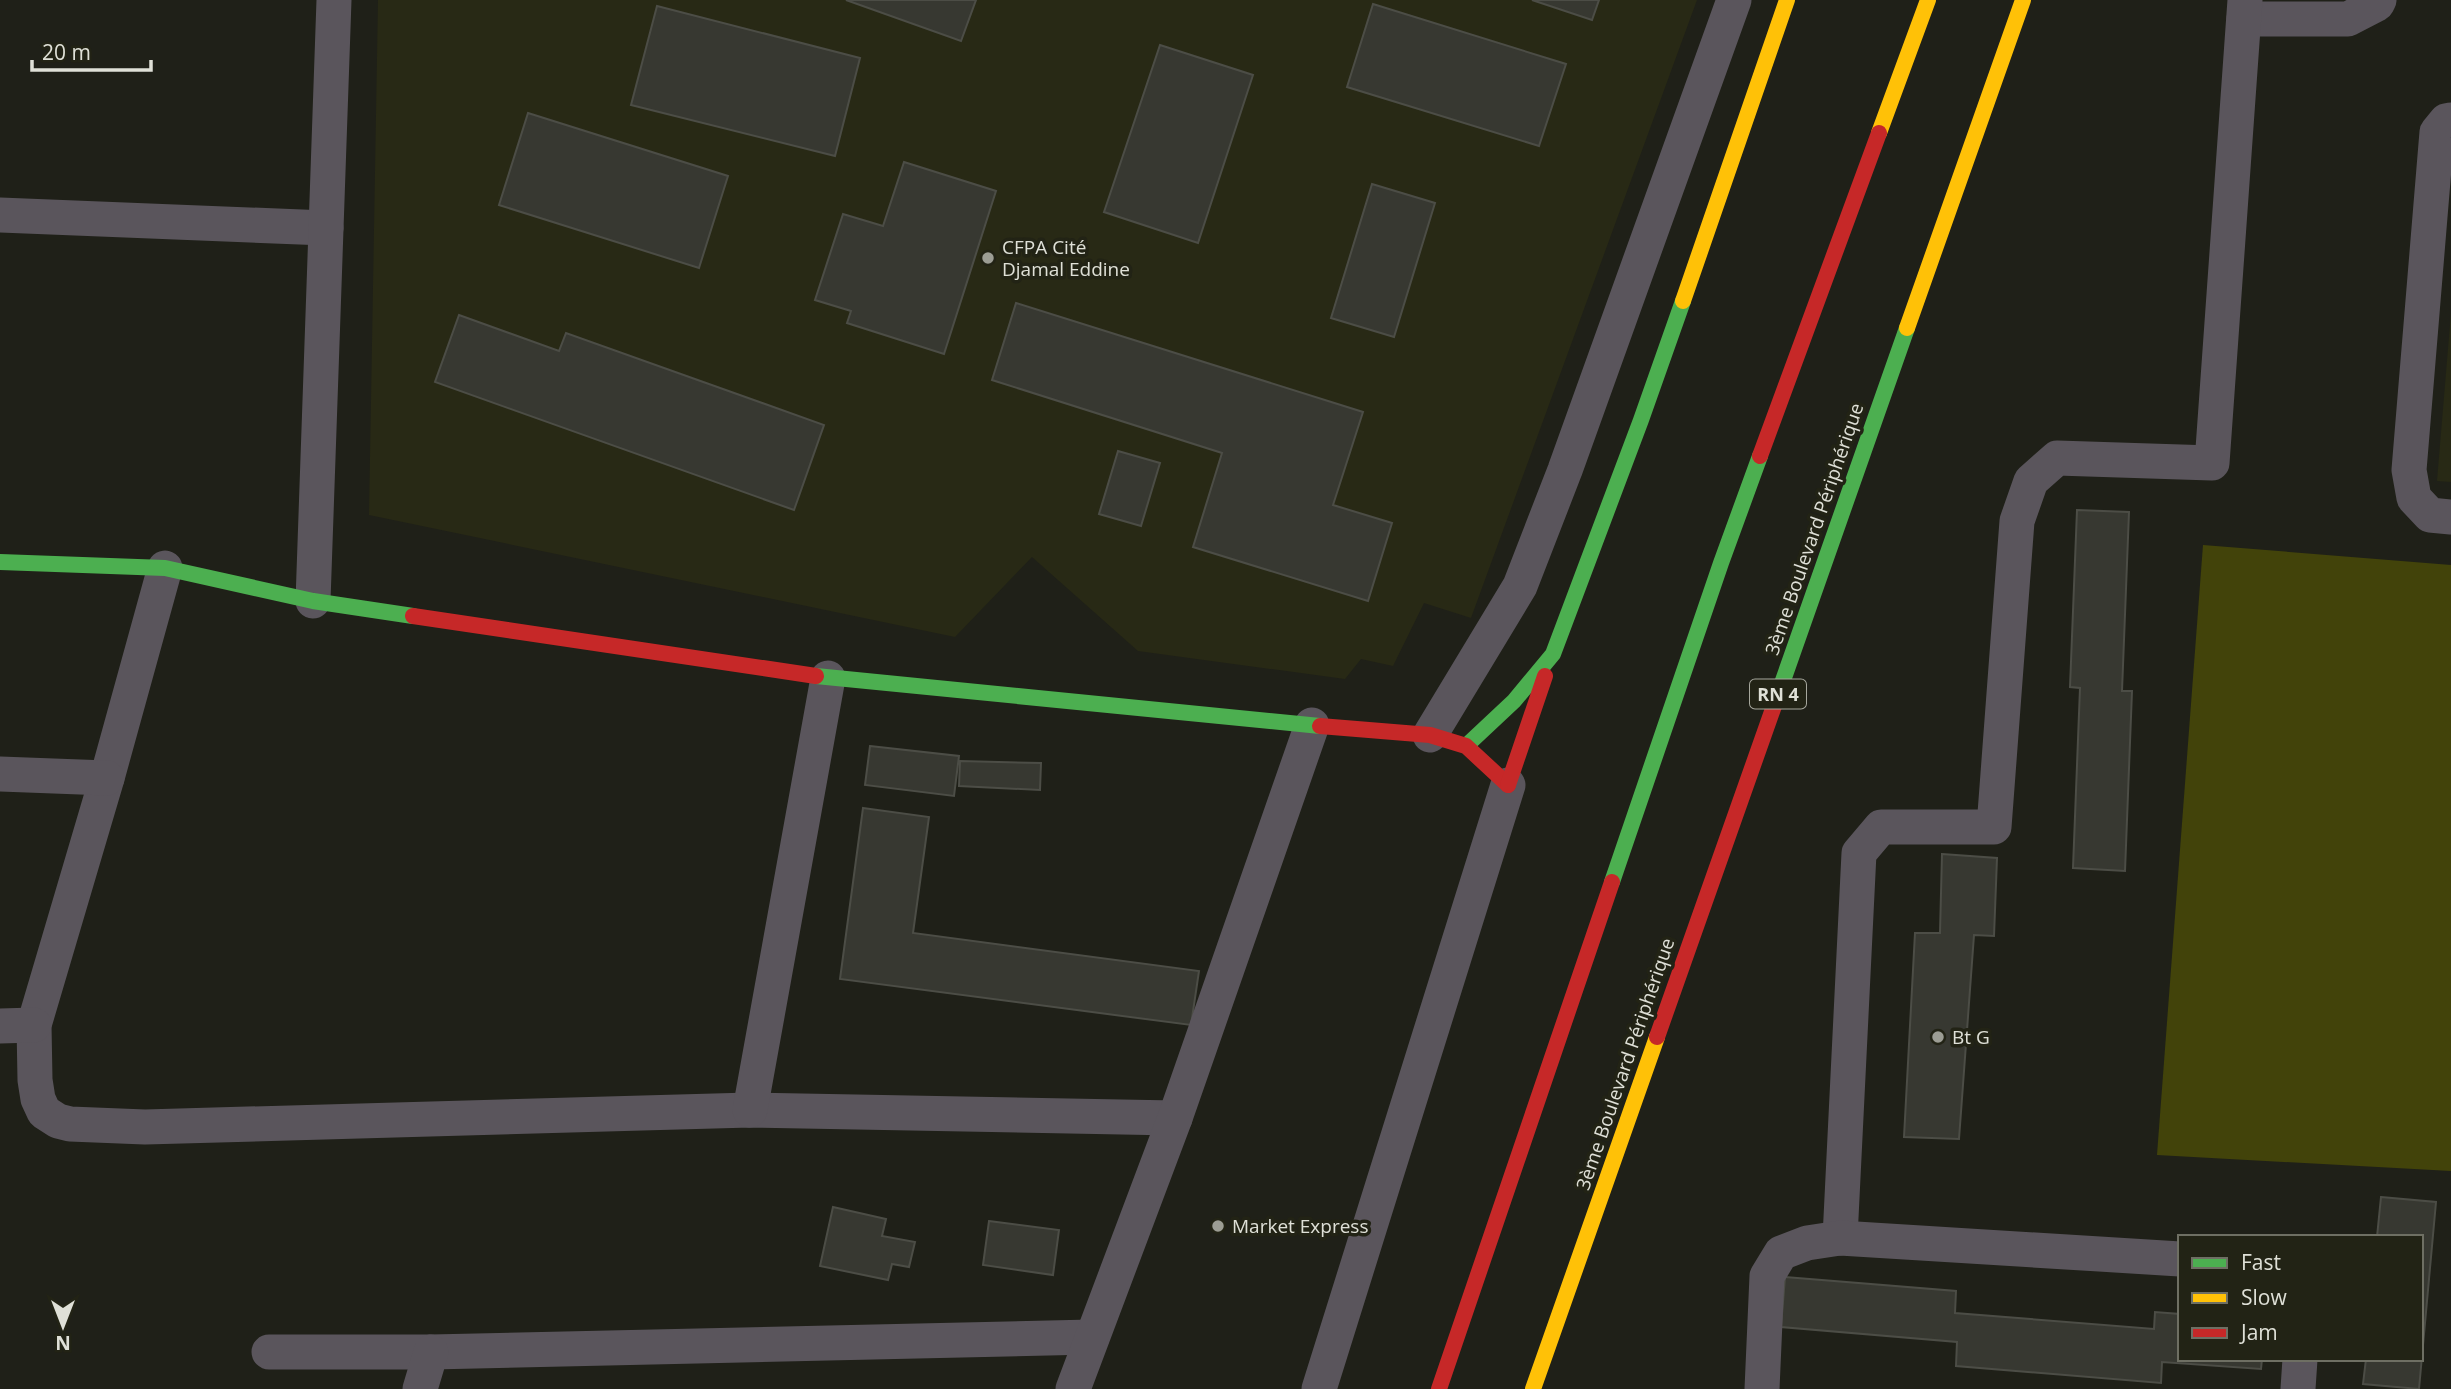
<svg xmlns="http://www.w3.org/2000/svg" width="2451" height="1389" font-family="'Open Sans',sans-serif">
  <rect width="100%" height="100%" fill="#1f2018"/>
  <g fill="#282915">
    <polygon points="378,0 1697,0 1471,618 1424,603 1393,666 1361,659 1345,679 1138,651 1032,557 955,637 369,515"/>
    <polygon points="2451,313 2451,482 2437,481"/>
  </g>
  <polygon fill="#42430a" points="2203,545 2451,565 2451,1171 2157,1155"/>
  <g fill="#373831" stroke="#4c4d46" stroke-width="2">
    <polygon points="846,0 976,0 961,41"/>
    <polygon points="1532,0 1599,0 1592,20"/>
    <polygon points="1373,4 1566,64 1539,146 1347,87"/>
    <polygon points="657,6 860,58 835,156 631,105"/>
    <polygon points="1160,45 1253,75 1198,243 1104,212"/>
    <polygon points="528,113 728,176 699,268 499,205"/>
    <polygon points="904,162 996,191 944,354 847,323 851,311 815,300 843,214 883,226"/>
    <polygon points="1372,184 1435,203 1394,337 1331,318"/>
    <polygon points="1016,303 1363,412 1333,505 1392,523 1368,601 1193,547 1222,453 992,380"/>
    <polygon points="459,315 559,351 566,333 824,425 794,510 435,382"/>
    <polygon points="1118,451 1160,463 1141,526 1099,514"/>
    <polygon points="2077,510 2129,512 2122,691 2132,691 2125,871 2073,868 2080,688 2070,687"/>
    <polygon points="870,746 959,756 954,796 865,785"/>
    <polygon points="960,761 1041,763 1040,790 959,786"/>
    <polygon points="863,808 929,817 913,933 1199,971 1191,1025 840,979"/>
    <polygon points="1942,854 1997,858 1994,936 1974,935 1959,1139 1904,1137 1915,933 1940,933"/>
    <polygon points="2381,1197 2436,1202 2419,1389 2363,1384 2366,1359 2421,1359 2421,1237 2377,1237"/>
    <polygon points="833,1207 886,1219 882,1236 915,1242 909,1267 892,1264 888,1280 820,1266"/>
    <polygon points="989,1221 1059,1230 1053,1275 983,1265"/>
    <polygon points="1785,1277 1956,1291 1955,1313 2154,1329 2155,1312 2180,1314 2180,1359 2262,1359 2261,1369 2162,1362 2161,1383 1956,1366 1957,1342 1781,1327"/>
  </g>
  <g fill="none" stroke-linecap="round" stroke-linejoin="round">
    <g stroke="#5a555c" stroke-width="35">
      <polyline points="2244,19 2348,19 2377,4 2379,0"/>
      <polyline points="2451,120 2446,121 2437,132 2409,470 2414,498 2430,515 2451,517"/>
      <polyline points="0,215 326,228"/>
      <polyline points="165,568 107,778 34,1025 35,1080 38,1099 44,1112 58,1121 70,1124 145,1127 750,1110 1175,1118"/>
      <polyline points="313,601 334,0"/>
      <polyline points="1430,735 1520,586 1565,470 1734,0"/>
      <polyline points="0,774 107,778"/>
      <polyline points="0,1026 34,1025"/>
      <polyline points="750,1110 828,678"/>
      <polyline points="1840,1238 1859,853 1881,827 1994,827 2017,521 2031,481 2057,458 2212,463 2245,0"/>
      <polyline points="269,1352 431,1352 1092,1337"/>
      <polyline points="420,1389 431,1352"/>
      <polyline points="1073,1389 1175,1118 1312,725"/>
      <polyline points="1319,1389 1508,785"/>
      <polyline points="1762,1389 1767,1276 1781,1253 1807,1243 1840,1238 2180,1259"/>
      <polyline points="2298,1389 2300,1359"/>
    </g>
    <g stroke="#4caf50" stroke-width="16">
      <polyline points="0,562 165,568 313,601 413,616"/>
      <polyline points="816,676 1320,726"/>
      <polyline points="1780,689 1907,328"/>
      <polyline points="1466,746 1514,701 1553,654 1641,420 1683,301"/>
      <polyline points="1612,882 1721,563 1760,456"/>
    </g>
    <g stroke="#ffc107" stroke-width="16">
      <polyline points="1879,133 1928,0"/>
      <polyline points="1683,301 1787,0"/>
      <polyline points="1907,328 2023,0"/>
      <polyline points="1533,1389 1657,1037"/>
    </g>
    <g stroke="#c62828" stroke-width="16">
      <polyline points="1760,456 1879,133"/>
      <polyline points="413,616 816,676"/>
      <polyline points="1320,726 1430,735 1466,746 1508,785"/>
      <polyline points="1508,785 1545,676"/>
      <polyline points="1657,1037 1780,689"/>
      <polyline points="1439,1389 1612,882"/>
    </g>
  </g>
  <g fill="#9c9d94" stroke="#222315" stroke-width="2.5">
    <circle cx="988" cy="258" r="7"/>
    <circle cx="1938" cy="1037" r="7"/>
    <circle cx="1218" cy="1226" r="7"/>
  </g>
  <g text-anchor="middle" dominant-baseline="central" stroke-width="7" stroke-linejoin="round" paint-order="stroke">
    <rect fill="#222315" stroke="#a6a79d" stroke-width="2" x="1750" y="679.5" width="56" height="29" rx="5"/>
    <g font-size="18" font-weight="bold" fill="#dfe0d7">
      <text x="1778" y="694">RN 4</text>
    </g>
    <g font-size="19" fill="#dfe0d7" stroke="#222315" text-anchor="start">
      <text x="1002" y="247">CFPA Cité<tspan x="1002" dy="22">Djamal Eddine</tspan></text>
      <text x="1952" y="1037">Bt G</text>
      <text x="1232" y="1226">Market Express</text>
    </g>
    <g font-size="19" fill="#dfe0d7" stroke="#222315">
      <text transform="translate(1814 529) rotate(-71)">3ème Boulevard Périphérique</text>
      <text transform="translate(1625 1064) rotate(-71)">3ème Boulevard Périphérique</text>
    </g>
  </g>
  <rect x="2178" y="1235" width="245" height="126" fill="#222315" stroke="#6e6f63" stroke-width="2"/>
  <rect x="2192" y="1258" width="35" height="10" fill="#4caf50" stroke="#6e6f63" stroke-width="2"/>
  <text x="2241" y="1270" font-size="21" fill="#dfe0d7">Fast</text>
  <rect x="2192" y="1293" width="35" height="10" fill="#ffc107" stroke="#6e6f63" stroke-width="2"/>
  <text x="2241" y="1305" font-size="21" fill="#dfe0d7">Slow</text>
  <rect x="2192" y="1328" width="35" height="10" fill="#c62828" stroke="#6e6f63" stroke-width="2"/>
  <text x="2241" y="1340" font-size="21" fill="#dfe0d7">Jam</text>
  <g transform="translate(63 1326) rotate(180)" stroke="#222315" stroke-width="5" paint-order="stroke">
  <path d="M0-5L12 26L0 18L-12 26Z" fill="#dfe0d7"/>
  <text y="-10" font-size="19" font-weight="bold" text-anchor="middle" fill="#dfe0d7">N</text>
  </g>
  <path d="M32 60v10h119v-10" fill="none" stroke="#dfe0d7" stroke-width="3.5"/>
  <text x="42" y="60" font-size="21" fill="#dfe0d7" stroke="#222315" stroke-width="5" paint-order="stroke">20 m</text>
</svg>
